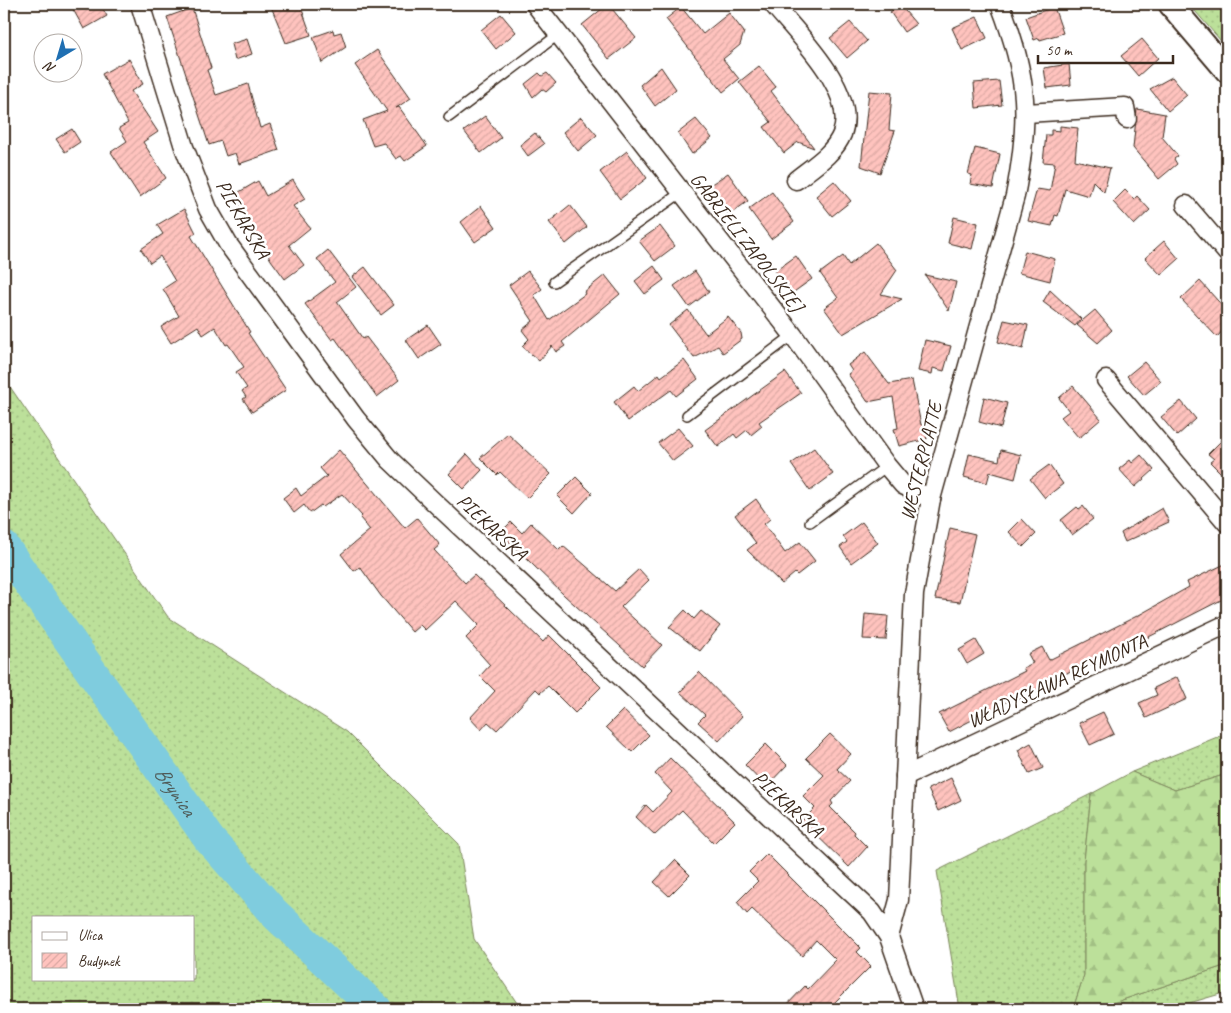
<svg xmlns="http://www.w3.org/2000/svg" width="1231" height="1013" font-family="Caveat,sans-serif">
  <defs>
    <pattern id="grass-dots" width="8" height="8" patternUnits="userSpaceOnUse" patternTransform="scale(1.25)"><rect width="8" height="8" fill="#bce09a"/><path d="M2 2h.1M6 6h.1" fill="none" stroke="#a2c084" stroke-width="1.8" stroke-linecap="round"/></pattern>
    <pattern id="forest-firs" width="22" height="20" patternUnits="userSpaceOnUse" patternTransform="scale(1.25)"><rect width="22" height="20" fill="#bce09a"/><path d="M5 1l3.5 6h-7zM16 11l3.5 6h-7z" fill="#a2c084"/></pattern>
    <pattern id="building-hatch" width="6" height="6" patternUnits="userSpaceOnUse" patternTransform="scale(1.25)"><rect width="6" height="6" fill="#ffc3be"/><path d="M-1 1l2-2M0 6l6-6M5 7l2-2" fill="none" stroke="#dba8a3"/></pattern>
  </defs>
  <rect width="100%" height="100%" fill="#fff"/>
  <filter id="ink" filterUnits="userSpaceOnUse"><feTurbulence type="fractalNoise" baseFrequency=".02" numOctaves="2"/><feDisplacementMap in="SourceGraphic" scale="10" xChannelSelector="R" yChannelSelector="G"/><feConvolveMatrix kernelMatrix="1 2 1 2 8 2 1 2 1" color-interpolation-filters="sRGB"/></filter>
  <g filter="url(#ink)">
    <g fill="url(#grass-dots)" stroke="#7c855c" fill-rule="evenodd">
      <polygon points="1189,4 1227,4 1227,48"/>
      <polygon points="4,378 168,617 347,732 459,844 474,939 521,1009 391,1009 348,974 247,870 95,668 4,533"/>
      <path d="M4 560C113 716 217 883 362 1009H4ZM34 917H194V979H34Z"/>
      <polygon points="1227,733 1227,774 1175,790 1132,772"/>
      <polygon points="1091,794 1084,861 1084,975 1073,1009 960,1009 937,871"/>
      <polygon points="1227,965 1227,992 1169,1009 1095,1009"/>
    </g>
    <polygon fill="url(#forest-firs)" stroke="#7c855c" points="1132,772 1175,790 1227,774 1227,965 1095,1009 1073,1009 1084,975 1084,861 1091,794"/>
    <g fill="none" stroke-linecap="round" stroke-linejoin="round">
      <path stroke="#7fccde" stroke-width="32" id="s1" d="M4 547 209 839 274 913 376 1009"/>
    </g>
    <g fill="url(#building-hatch)" stroke="#3b2a1e">
      <polygon points="70,4 100,4 107,16 84,29"/>
      <polygon points="270,4 300,4 311,35 286,43"/>
      <polygon points="608,4 636,38 609,59 582,25"/>
      <polygon points="900,5 916,24 904,32 890,12"/>
      <polygon points="681,7 703,34 729,13 744,32 740,45 723,59 739,79 723,92 666,19"/>
      <polygon points="1054,7 1063,33 1040,40 1039,38 1034,40 1026,17"/>
      <polygon points="192,8 211,68 207,70 216,95 248,84 260,128 270,124 279,150 239,164 235,153 226,156 221,141 209,145 167,17"/>
      <polygon points="501,14 516,32 496,49 481,30"/>
      <polygon points="977,17 987,38 962,50 952,28"/>
      <polygon points="850,22 867,41 847,58 830,38"/>
      <polygon points="333,30 334,34 341,32 346,47 322,63 313,37"/>
      <polygon points="247,39 252,54 235,60 231,44"/>
      <polygon points="1142,39 1158,58 1138,76 1121,56"/>
      <polygon points="377,50 411,98 396,108 399,107 427,146 405,161 401,156 396,159 384,143 373,146 363,120 387,111 355,65"/>
      <polygon points="129,59 143,84 131,91 158,132 143,142 166,178 140,197 111,152 127,141 119,128 128,123 102,74"/>
      <polygon points="1069,64 1071,85 1047,88 1044,68"/>
      <polygon points="759,66 776,87 771,91 814,148 798,142 784,153 764,127 771,122 739,82"/>
      <polygon points="661,67 676,89 655,106 640,85"/>
      <polygon points="539,73 542,76 547,73 556,83 546,92 542,89 533,97 525,84"/>
      <polygon points="1172,77 1187,95 1168,111 1150,89"/>
      <polygon points="999,81 1002,105 976,108 974,83"/>
      <polygon points="869,91 892,93 889,130 895,131 880,173 861,166"/>
      <polygon points="1137,109 1165,114 1162,137 1178,156 1174,159 1177,164 1159,179 1133,148"/>
      <polygon points="485,116 501,138 481,153 464,131"/>
      <polygon points="581,117 597,135 578,151 563,132"/>
      <polygon points="696,119 712,138 692,154 678,133"/>
      <polygon points="1060,126 1078,128 1075,160 1110,168 1104,192 1093,181 1089,196 1065,189 1058,216 1055,215 1052,226 1028,221 1037,189 1050,191 1055,163 1043,162 1046,135 1051,135 1051,130 1060,131"/>
      <polygon points="72,129 80,142 65,152 56,139"/>
      <polygon points="535,133 544,144 528,156 520,145"/>
      <polygon points="975,148 1000,154 993,188 970,184 972,175 968,174"/>
      <polygon points="627,151 647,178 620,199 600,172"/>
      <polygon points="728,173 748,201 729,215 707,187"/>
      <polygon points="293,180 305,199 293,206 310,228 289,245 304,265 285,279 271,260 234,195 258,181 266,196"/>
      <polygon points="834,181 851,201 832,216 816,196"/>
      <polygon points="1125,190 1134,199 1137,196 1150,210 1134,225 1113,202"/>
      <polygon points="772,192 794,222 771,239 749,209"/>
      <polygon points="570,205 587,227 566,244 549,222"/>
      <polygon points="481,206 496,227 475,242 461,222"/>
      <polygon points="184,209 196,233 191,236 250,332 248,333 286,390 252,412 243,399 246,397 242,391 247,388 236,372 244,367 228,344 226,345 215,327 203,335 198,326 171,343 161,327 179,316 163,289 175,281 160,256 150,263 141,249 163,234 157,225"/>
      <polygon points="954,217 978,223 972,249 948,243"/>
      <polygon points="660,226 675,246 655,261 639,241"/>
      <polygon points="1164,241 1179,259 1161,275 1145,258"/>
      <polygon points="876,243 897,270 881,294 902,299 843,334 824,308 838,298 820,273 843,256 849,265"/>
      <polygon points="328,250 356,287 337,302 363,339 366,337 399,380 377,397 335,338 332,340 305,304 335,282 317,259"/>
      <polygon points="1025,251 1055,259 1050,281 1019,273"/>
      <polygon points="796,256 812,279 791,294 775,271"/>
      <polygon points="654,266 664,280 645,294 635,281"/>
      <polygon points="365,267 394,305 381,315 352,277"/>
      <polygon points="528,271 542,289 534,295 549,320 585,294 584,292 605,275 620,294 562,342 565,346 556,352 552,346 539,361 522,346 529,339 522,330 533,321 509,285"/>
      <polygon points="695,271 709,292 689,307 674,286"/>
      <polygon points="925,275 956,282 949,311"/>
      <polygon points="1200,281 1227,311 1227,326 1217,337 1181,299"/>
      <polygon points="1050,290 1081,319 1075,326 1043,302"/>
      <polygon points="688,310 706,334 728,317 741,333 742,339 723,353 718,346 694,358 669,325"/>
      <polygon points="1095,310 1112,330 1098,343 1077,325"/>
      <polygon points="1004,320 1028,325 1023,349 998,342"/>
      <polygon points="428,325 441,344 419,359 406,340"/>
      <polygon points="925,340 951,346 944,371 933,368 932,374 918,371"/>
      <polygon points="865,352 889,384 912,380 921,425 924,424 927,439 899,446 894,429 898,428 893,397 868,402 848,374 852,371 848,365"/>
      <polygon points="684,360 698,379 676,396 671,390 628,421 614,402 634,386 638,391 659,374 661,377"/>
      <polygon points="1144,362 1161,381 1144,395 1127,376"/>
      <polygon points="785,372 801,393 759,422 762,426 751,435 747,430 737,438 734,434 718,447 705,430"/>
      <polygon points="1073,386 1101,419 1079,438 1061,417 1069,411 1059,398"/>
      <polygon points="984,397 1007,403 1001,428 979,422"/>
      <polygon points="1181,401 1196,419 1177,436 1161,417"/>
      <polygon points="678,428 693,446 673,461 658,443"/>
      <polygon points="508,434 551,474 527,498 500,472 497,475 480,458"/>
      <polygon points="1227,435 1227,479 1210,462 1214,459 1208,454"/>
      <polygon points="814,448 833,474 810,491 791,464"/>
      <polygon points="339,450 405,528 417,518 440,545 434,550 465,583 474,575 543,642 549,635 601,687 575,713 548,686 540,693 536,689 497,730 488,722 481,730 470,718 495,691 480,676 490,665 466,638 479,625 456,601 425,630 420,625 412,632 381,596 360,567 354,571 341,554 370,530 360,518 362,516 342,494 323,507 321,505 310,513 304,505 294,513 283,498 296,488 301,496 327,476 320,468"/>
      <polygon points="1001,450 1021,455 1015,479 990,472 987,483 964,477 969,454 999,461"/>
      <polygon points="467,454 482,470 464,489 449,474"/>
      <polygon points="1141,455 1154,470 1135,487 1119,469 1130,460 1132,463"/>
      <polygon points="1049,465 1063,484 1045,498 1030,479"/>
      <polygon points="576,477 592,493 574,513 557,496"/>
      <polygon points="756,499 770,519 764,524 785,553 800,542 815,561 797,575 795,573 782,584 747,550 756,543 735,515"/>
      <polygon points="1083,506 1093,519 1072,535 1061,520 1077,507 1079,509"/>
      <polygon points="1162,508 1169,522 1125,542 1121,533"/>
      <polygon points="1022,519 1036,534 1023,547 1009,532"/>
      <polygon points="511,522 522,533 531,523 559,550 563,546 615,591 639,569 649,580 621,607 662,645 642,666 564,595 500,533"/>
      <polygon points="862,522 878,543 851,563 840,547 847,542 843,536"/>
      <polygon points="950,528 975,534 960,602 935,599"/>
      <polygon points="1227,563 1227,597 1139,642 1135,635 1108,650 1110,654 1086,667 1085,663 1058,678 1059,681 1014,702 1012,699 949,732 939,714 1025,671 1023,668 1033,663 1028,654 1042,647 1049,660 1139,615 1189,587 1187,582"/>
      <polygon points="685,610 694,619 701,611 720,626 700,651 669,627"/>
      <polygon points="865,614 888,616 886,640 863,639"/>
      <polygon points="976,640 984,654 967,664 959,650"/>
      <polygon points="699,672 742,716 719,741 698,722 705,715 680,692"/>
      <polygon points="1177,677 1187,699 1146,718 1139,703 1157,695 1154,688"/>
      <polygon points="623,710 649,735 632,752 606,727"/>
      <polygon points="1103,712 1114,734 1090,745 1079,723"/>
      <polygon points="830,734 851,754 837,769 850,781 831,801 833,804 830,807 855,832 854,834 867,847 849,867 802,821 815,808 803,796 824,775 806,758"/>
      <polygon points="1031,743 1043,768 1029,774 1018,750"/>
      <polygon points="766,744 787,765 766,787 745,765"/>
      <polygon points="670,758 735,822 714,843 682,810 655,835 636,817 646,805 653,812 672,792 655,774"/>
      <polygon points="951,778 961,800 938,811 928,789"/>
      <polygon points="767,854 861,948 857,952 871,966 828,1009 817,1009 810,1002 803,1009 783,1009 805,986 808,989 836,960 816,940 802,956 752,909 747,914 737,902 758,881 749,872"/>
      <polygon points="675,860 690,875 669,896 654,882"/>
    </g>
    <g fill="none" stroke-linecap="round" stroke-linejoin="round">
      <defs>
        <g id="service">
          <polyline points="449,117 559,34"/>
          <polyline points="554,282 682,192"/>
          <polyline points="687,415 793,335"/>
          <polyline points="810,522 887,466"/>
        </g>
        <g id="minor">
          <polyline points="140,4 184,147 208,209 228,244 356,419 390,460 435,503 872,912 889,937 914,1009"/>
          <polyline points="535,4 793,335 887,466 903,485 931,499"/>
          <path d="M773 4C798 35 858 91 842 134 834 154 812 167 796 180"/>
          <polyline points="1026,113 1125,107 1127,119"/>
          <polyline points="1186,205 1227,253"/>
          <polyline points="1106,380 1227,523"/>
          <polyline points="905,776 1227,624"/>
          <path d="M889 937 899 900 914 594 931 499 1015 196C1030 119 1029 78 1000 4"/>
        </g>
        <polyline id="tertiary" points="1170,4 1227,71"/>
      </defs>
      <use href="#service" stroke="#3b2a1e" stroke-width="12"/>
      <use href="#minor" stroke="#3b2a1e" stroke-width="21"/>
      <use href="#tertiary" stroke="#3b2a1e" stroke-width="26"/>
      <use href="#service" stroke="#fff" stroke-width="9"/>
      <use href="#minor" stroke="#fff" stroke-width="18"/>
      <use href="#tertiary" stroke="#fff" stroke-width="22"/>
    </g>
  </g>
  <g text-anchor="middle" dominant-baseline="central" stroke-width="5" stroke-linejoin="round" paint-order="stroke">
    <g font-size="20" fill="#3b2a1e" stroke="#fff">
      <text transform="translate(243 219) rotate(60)">PIEKARSKA</text>
      <text transform="translate(747 242) rotate(52)">GABRIELI ZAPOLSKIEJ</text>
      <text transform="translate(921 461) rotate(-76)">WESTERPLATTE</text>
      <text transform="translate(492 527) rotate(43)">PIEKARSKA</text>
      <text transform="translate(1057 681) rotate(-25)">WŁADYSŁAWA REYMONTA</text>
      <text transform="translate(788 804) rotate(43)">PIEKARSKA</text>
    </g>
    <g font-size="21" font-style="italic" fill="#4f5b58" stroke="#fff">
      <text stroke="none"><textPath href="#s1" startOffset="298">Brynica</textPath></text>
    </g>
  </g>
  <rect width="1231" height="1013" fill="none" stroke="#fff" stroke-width="20"/>
  <rect x="10" y="10" width="1211" height="993" fill="none" stroke="#3b2a1e" stroke-width="2" filter="url(#ink)"/>
  <rect x="32" y="916" width="162" height="65" fill="#ffffff" stroke="#b1aaa5"/>
  <rect x="42" y="932" width="25" height="8" fill="#ffffff" stroke="#b1aaa5"/>
  <text x="78" y="940" font-size="15" fill="#3b2a1e">Ulica</text>
  <rect x="42" y="953" width="25" height="15" fill="url(#building-hatch)" stroke="#b1aaa5"/>
  <text x="78" y="966" font-size="15" fill="#3b2a1e">Budynek</text>
  <g transform="translate(58 58) rotate(218)"><circle r="24" fill="#ffffff" stroke="#b1aaa5"/>
  <path d="M0-4L9 19L0 12L-9 19Z" fill="#1f6fb2"/>
  <text y="-8" font-size="14" font-weight="bold" text-anchor="middle" fill="#3b2a1e">N</text>
  </g>
  <path d="M1038 55v8h135v-8" fill="none" stroke="#3b2a1e" stroke-width="2.5"/>
  <text x="1046" y="55" font-size="15" fill="#3b2a1e" stroke="#ffffff" stroke-width="4" paint-order="stroke">50 m</text>
</svg>
